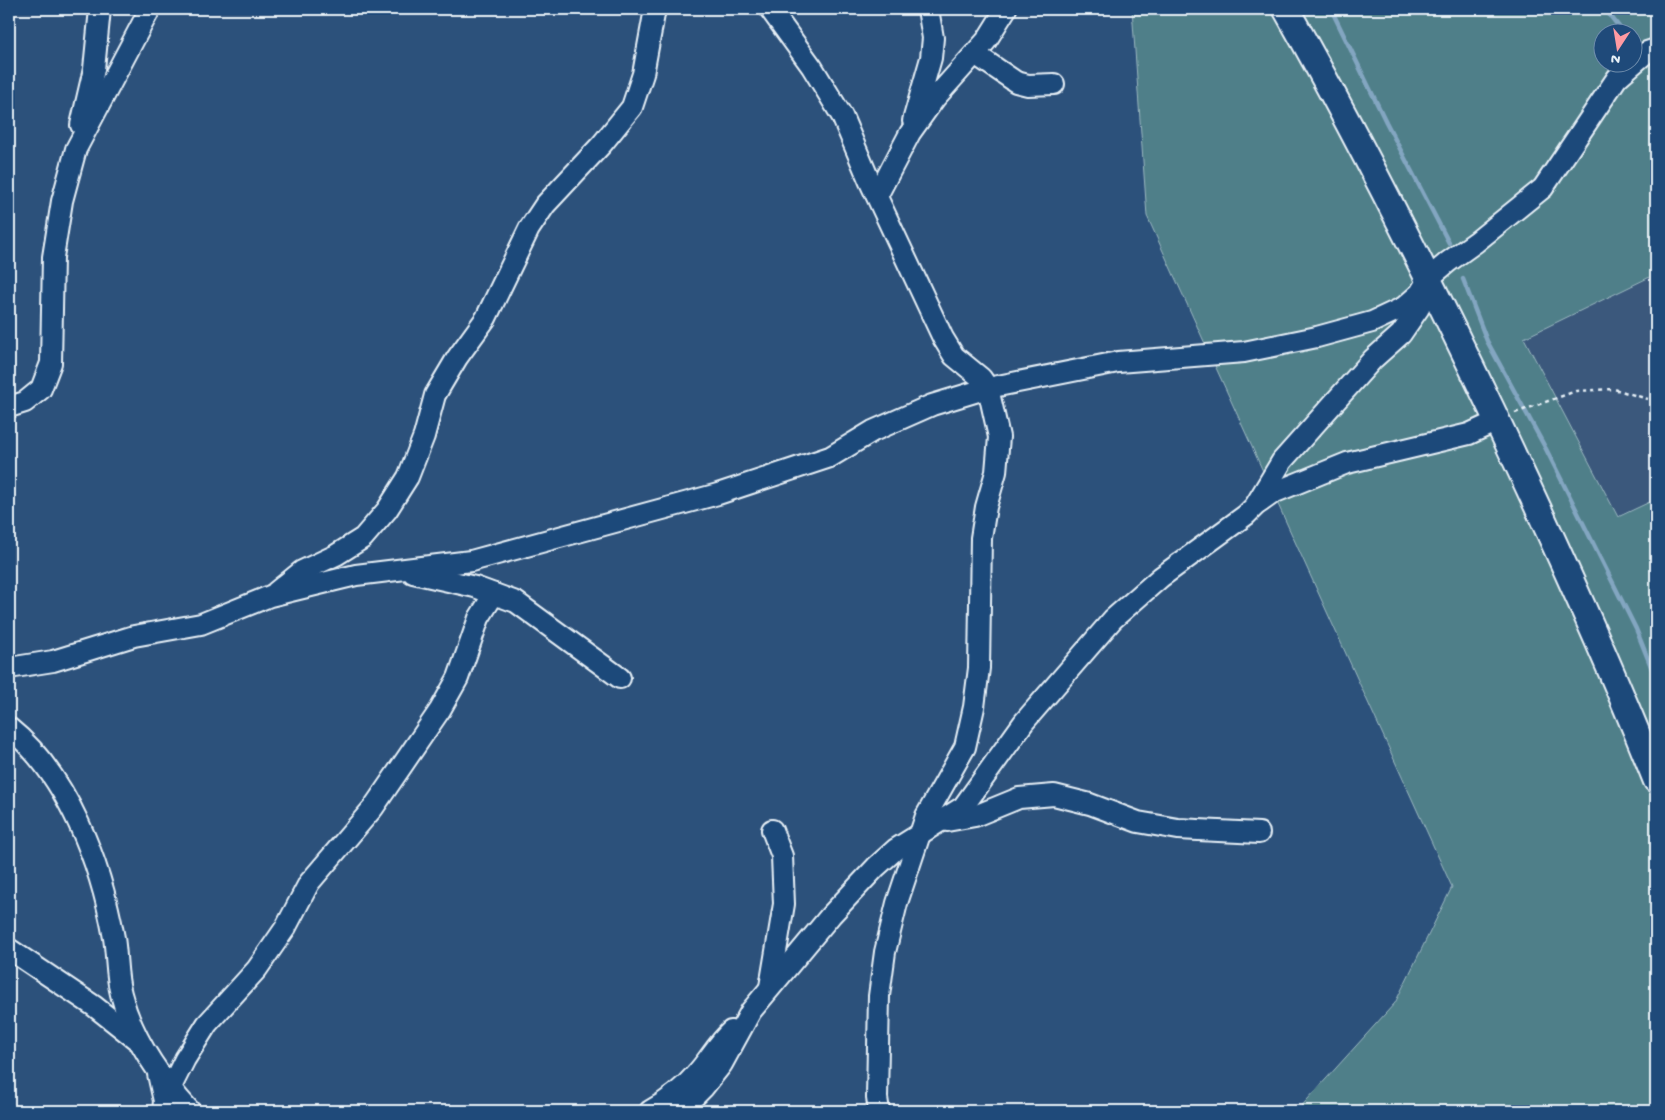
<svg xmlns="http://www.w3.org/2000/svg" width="1665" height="1120" font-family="'Gochi Hand',sans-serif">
  <rect width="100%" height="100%" fill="#2c517b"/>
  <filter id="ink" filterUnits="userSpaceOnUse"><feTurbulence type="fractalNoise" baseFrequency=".02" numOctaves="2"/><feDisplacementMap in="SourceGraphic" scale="10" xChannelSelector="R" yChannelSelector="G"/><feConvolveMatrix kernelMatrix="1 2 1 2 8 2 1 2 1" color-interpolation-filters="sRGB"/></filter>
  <g filter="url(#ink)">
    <polygon fill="#3b597c" points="1656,274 1656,499 1618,517 1524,338"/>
    <path fill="#4f7f89" stroke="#9cb8c0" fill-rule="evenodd" d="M1132 9H1656V274L1524 338 1618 517 1656 499V1111H1297L1395 1003 1452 887 1147 216ZM1602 32H1632V62H1602Z"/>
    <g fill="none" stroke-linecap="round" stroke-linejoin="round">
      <g stroke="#83a6c1" stroke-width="4.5">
        <polyline points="1331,9 1386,122 1449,243"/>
        <polyline points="1605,9 1623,32"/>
        <polyline points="1070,11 1075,9"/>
        <polyline points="1632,40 1643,49"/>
        <polyline points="1463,279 1487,341 1546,449 1636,629 1656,679"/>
      </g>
      <defs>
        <g id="minor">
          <polyline points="770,9 812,67 842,116 870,182 943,338 954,356 981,378 988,388 999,437 996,472 986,507 981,538 979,668 974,707 965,747 926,816 897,903 885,952 879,996 877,1098 879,1111"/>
          <polyline points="975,54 1016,82 1028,85 1054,84"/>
          <polyline points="913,121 931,58 933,38 928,9"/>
          <polyline points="81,125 94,69 100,9"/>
          <polyline points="877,196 910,133 935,98 986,41 1006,9"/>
          <polyline points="9,407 25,402 41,389 51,363 53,257 62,201 76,149 150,9"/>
          <polyline points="1259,503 1273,493 1347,463 1469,434 1497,421"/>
          <polyline points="413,573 475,587 516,602 620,678"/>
          <polyline points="276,592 302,571 336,555 363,538 387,510 408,477 424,436 435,395 457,358 486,318 529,229 545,205 602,144 632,107 643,74 655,9"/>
          <polyline points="9,668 53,661 134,636 201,624 270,596 356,575 471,561 718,494 830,457 873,431 932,405 988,388 1118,362 1244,352 1317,337 1372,322 1404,307 1420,293 1429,278 1448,262 1476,242 1543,188 1617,78 1647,52 1656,49"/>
          <path d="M9 728C68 775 101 865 114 938 117 956 116 976 121 994 132 1038 160 1078 190 1111"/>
          <polyline points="947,821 975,816 1019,798 1054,795 1090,804 1138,822 1178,829 1259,833"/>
          <polyline points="9,949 94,1006 137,1040"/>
          <polyline points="770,987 784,904 782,856 772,830"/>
          <polyline points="158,1074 164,1101 163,1111"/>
          <polyline points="171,1087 185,1059 207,1024 257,969 286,927 309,883 373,808 440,710 458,678 479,618 494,594"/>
          <path d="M650 1111C666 1102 684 1088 696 1074 709 1060 717 1044 731 1031"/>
          <polyline points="680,1111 703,1088 722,1064 751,1011 831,915 876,867 896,849 963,807 1024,722 1113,619 1161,577 1246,515 1255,506 1282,461 1373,359 1401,334 1419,308 1420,296"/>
        </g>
        <path id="major" d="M1286 9C1360 140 1427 274 1492 410 1550 532 1606 654 1656 780"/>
      </defs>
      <use href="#minor" stroke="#e8f1f8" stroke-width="24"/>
      <use href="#major" stroke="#e8f1f8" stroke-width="29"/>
      <polyline stroke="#e8f1f8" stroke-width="2.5" stroke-dasharray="4 4" stroke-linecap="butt" points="1515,413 1576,391 1614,389 1648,399"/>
      <use href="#minor" stroke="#1f4a7a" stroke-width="20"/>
      <use href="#major" stroke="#1f4a7a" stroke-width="25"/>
    </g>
  </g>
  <rect width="1665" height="1120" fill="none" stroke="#1f4a7a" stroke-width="30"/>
  <rect x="15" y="15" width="1635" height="1090" fill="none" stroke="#e8f1f8" stroke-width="2" filter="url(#ink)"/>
  <g transform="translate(1618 48) rotate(192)"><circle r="24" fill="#1f4a7a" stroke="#6f8dac"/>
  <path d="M0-4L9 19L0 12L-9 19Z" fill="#ff9aa2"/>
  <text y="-8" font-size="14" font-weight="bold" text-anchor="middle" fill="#e8f1f8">N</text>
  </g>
</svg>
